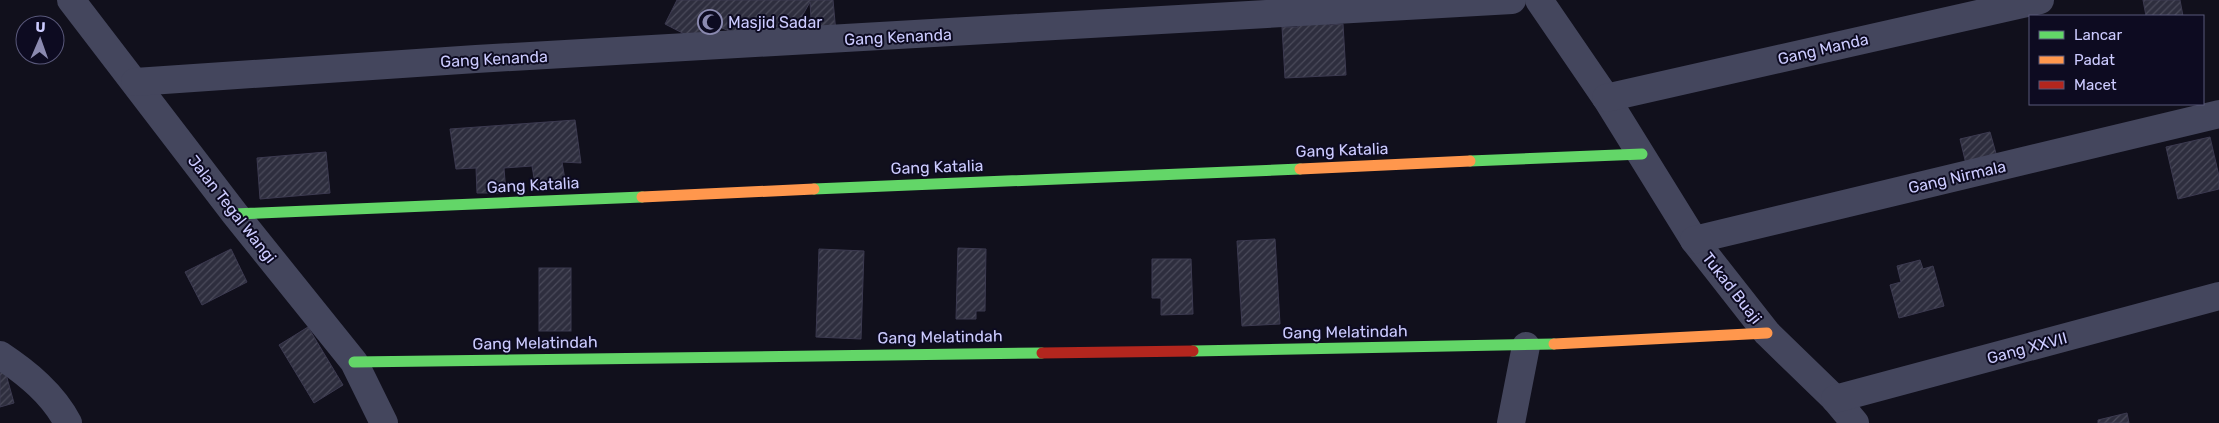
<svg xmlns="http://www.w3.org/2000/svg" width="2219" height="423" font-family="Rubik,sans-serif">
  <defs>
    <pattern id="building-hatch" width="6" height="6" patternUnits="userSpaceOnUse" patternTransform="scale(1.25)"><rect width="6" height="6" fill="#2e2e3e"/><path d="M-1 1l2-2M0 6l6-6M5 7l2-2" fill="none" stroke="#4b4b5b"/></pattern>
  </defs>
  <rect width="100%" height="100%" fill="#11101c"/>
  <g fill="url(#building-hatch)" stroke="#3c3a50">
    <polygon points="677,0 833,0 836,33 812,35 810,2 790,38 755,21 746,38 710,23 700,42 665,24"/>
    <polygon points="2143,0 2180,0 2183,16 2146,16"/>
    <polygon points="1329,18 1329,25 1343,24 1346,75 1285,78 1282,27 1298,27 1298,20"/>
    <polygon points="575,120 581,163 562,162 566,186 536,190 532,166 504,168 506,193 477,193 476,168 456,169 450,129"/>
    <polygon points="1990,132 1997,157 1966,164 1960,139"/>
    <polygon points="2210,137 2219,176 2219,189 2178,199 2166,147"/>
    <polygon points="326,152 330,193 260,199 257,158"/>
    <polygon points="1275,239 1280,324 1242,326 1237,241"/>
    <polygon points="958,248 986,249 985,311 976,311 976,319 956,319"/>
    <polygon points="231,249 247,282 202,305 185,272"/>
    <polygon points="819,249 864,251 861,339 816,337"/>
    <polygon points="1152,259 1191,259 1193,314 1161,315 1161,298 1152,298"/>
    <polygon points="1920,260 1923,269 1933,266 1944,306 1899,318 1890,285 1901,282 1897,266"/>
    <rect x="539" y="268" width="32" height="63"/>
    <polygon points="308,327 343,385 314,403 279,345"/>
    <polygon points="4,367 14,403 0,407 0,368"/>
    <polygon points="2127,413 2129,423 2098,423 2098,420"/>
  </g>
  <g fill="none" stroke-linecap="round" stroke-linejoin="round">
    <g stroke="#44465d" stroke-width="28">
      <polyline points="71,0 235,214 354,362 384,423"/>
      <polyline points="1539,0 1606,98 1694,240 1767,333 1835,399 1855,423"/>
      <polyline points="135,82 476,59 1512,0"/>
      <polyline points="1606,98 2040,0"/>
      <polyline points="1694,240 2219,114"/>
      <path d="M0 355C27 373 53 394 68 423"/>
      <polyline points="1835,399 2219,296"/>
      <polyline points="1511,423 1526,346"/>
    </g>
    <g stroke="#63d668" stroke-width="11">
      <polyline points="1470,161 1642,154"/>
      <polyline points="814,189 1300,169"/>
      <polyline points="235,214 642,197"/>
      <polyline points="1193,351 1554,344"/>
      <polyline points="354,362 1042,353"/>
    </g>
    <g stroke="#ff974d" stroke-width="11">
      <polyline points="1300,169 1470,161"/>
      <polyline points="642,197 814,189"/>
      <polyline points="1554,344 1767,333"/>
    </g>
    <polyline stroke="#b3261e" stroke-width="11" points="1042,353 1193,351"/>
  </g>
  <defs>
    <symbol id="mosque-ring" viewBox="-11 -11 22 22"><circle r="9.5" fill="#0d0b21" stroke="#8b8ab0" stroke-width="1.5"/><path d="M3.5-4.9A6 6 0 1 0 3.5 4.9A5 5 0 1 1 3.5-4.9Z" fill="#8b8ab0"/></symbol>
  </defs>
  <g fill-rule="evenodd">
    <use href="#mosque-ring" x="696" y="8" width="28" height="28"/>
  </g>
  <g text-anchor="middle" dominant-baseline="central" stroke-width="4" stroke-linejoin="round" paint-order="stroke">
    <g font-size="16" fill="#cccbff" stroke="#0d0b21" text-anchor="start">
      <text x="728" y="22">Masjid Sadar</text>
    </g>
    <g font-size="16" fill="#cccbff" stroke="#0d0b21">
      <text transform="translate(898 37) rotate(-3)">Gang Kenanda</text>
      <text transform="translate(1823 49) rotate(-13)">Gang Manda</text>
      <text transform="translate(494 59) rotate(-3)">Gang Kenanda</text>
      <text transform="translate(1342 150) rotate(-2)">Gang Katalia</text>
      <text transform="translate(937 167) rotate(-2)">Gang Katalia</text>
      <text transform="translate(1957 177) rotate(-13)">Gang Nirmala</text>
      <text transform="translate(533 185) rotate(-3)">Gang Katalia</text>
      <text transform="translate(232 209) rotate(52)">Jalan Tegal Wangi</text>
      <text transform="translate(1732 288) rotate(52)">Tukad Buaji</text>
      <text transform="translate(1345 332) rotate(-1)">Gang Melatindah</text>
      <text transform="translate(940 337) rotate(-1)">Gang Melatindah</text>
      <text transform="translate(535 343) rotate(-1)">Gang Melatindah</text>
      <text transform="translate(2027 348) rotate(-15)">Gang XXVII</text>
    </g>
  </g>
  <rect x="2029" y="15" width="175" height="90" fill="#0d0b21" stroke="#59587a"/>
  <rect x="2039" y="31" width="25" height="8" fill="#63d668" stroke="#59587a"/>
  <text x="2074" y="40" font-size="15" fill="#cccbff">Lancar</text>
  <rect x="2039" y="56" width="25" height="8" fill="#ff974d" stroke="#59587a"/>
  <text x="2074" y="65" font-size="15" fill="#cccbff">Padat</text>
  <rect x="2039" y="81" width="25" height="8" fill="#b3261e" stroke="#59587a"/>
  <text x="2074" y="90" font-size="15" fill="#cccbff">Macet</text>
  <g transform="translate(40 40) rotate(2)"><circle r="24" fill="#0d0b21" stroke="#59587a"/>
  <path d="M0-4L9 19L0 12L-9 19Z" fill="#8b8ab0"/>
  <text y="-8" font-size="14" font-weight="bold" text-anchor="middle" fill="#cccbff">U</text>
  </g>
</svg>
